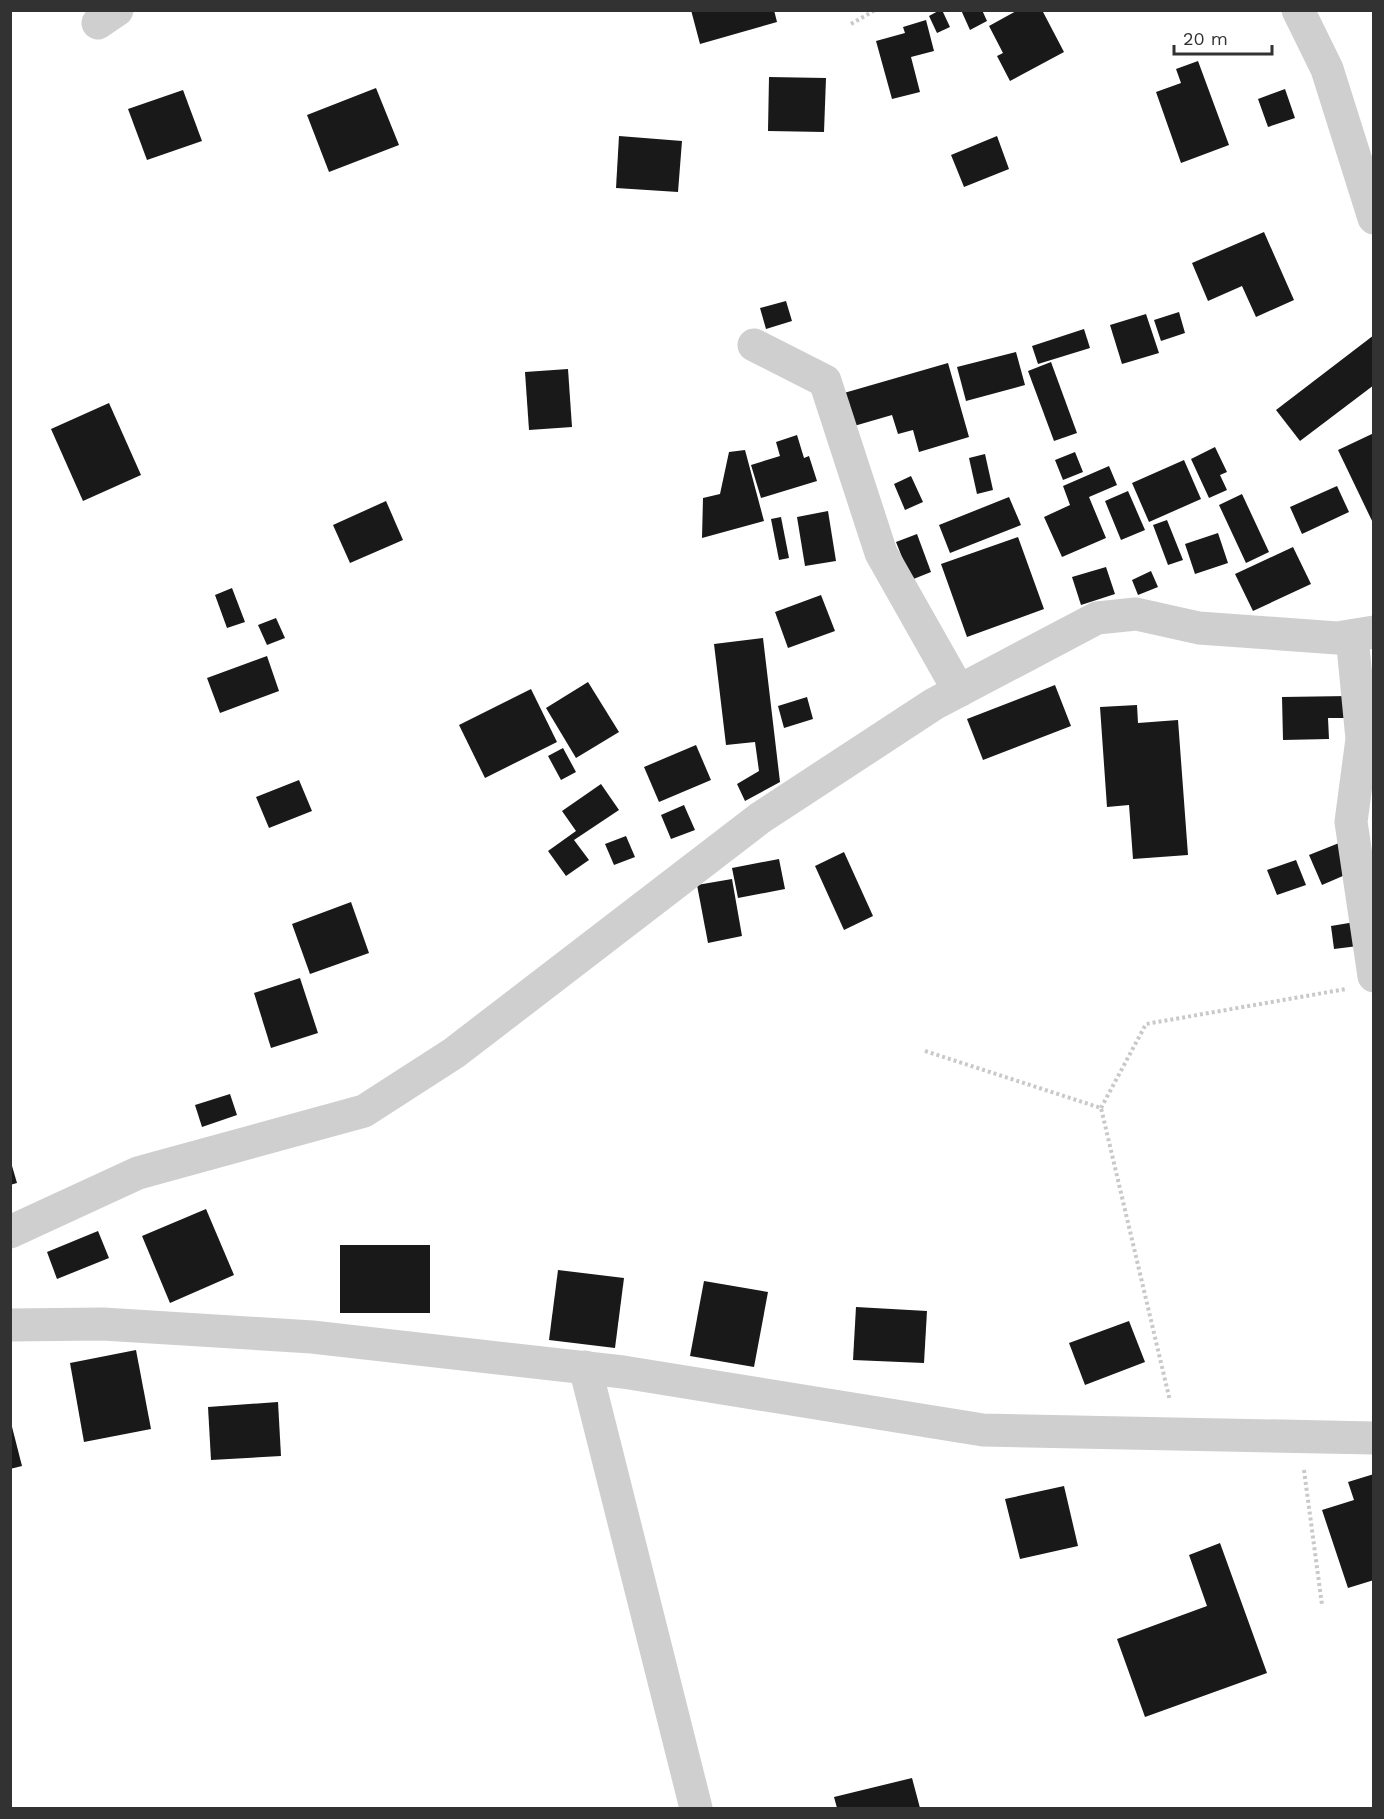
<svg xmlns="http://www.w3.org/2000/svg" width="1384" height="1819" font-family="'Work Sans',sans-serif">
  <rect width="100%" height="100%" fill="#fff"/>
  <g fill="#191919">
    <polygon points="691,10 774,10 777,22 700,44"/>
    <polygon points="940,10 942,10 950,27 937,33 929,16"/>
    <polygon points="961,10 982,10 987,21 970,30"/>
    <polygon points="1018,10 1042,10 1064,52 1010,81 997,56 1003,53 989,26"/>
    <polygon points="926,20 934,51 911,57 920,92 892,99 876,41 905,33 903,27"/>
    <polygon points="1198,61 1229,145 1181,163 1156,92 1181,83 1176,69"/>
    <polygon points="769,77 826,78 824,132 768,131"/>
    <polygon points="376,88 399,145 329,172 307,115"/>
    <polygon points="1285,89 1295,118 1268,127 1258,99"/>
    <polygon points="183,90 202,141 147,160 128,109"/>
    <polygon points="619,136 682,141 678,192 616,188"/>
    <polygon points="997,136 1009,169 964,187 951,155"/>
    <polygon points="1264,232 1294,300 1256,317 1242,286 1208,301 1192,263"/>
    <polygon points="786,301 792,321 766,329 760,308"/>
    <polygon points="1179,312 1185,333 1161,341 1154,320"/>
    <polygon points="1146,314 1159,353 1122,364 1110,325"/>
    <polygon points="1084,329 1090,348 1038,364 1032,346"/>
    <polygon points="1374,335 1374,385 1300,441 1276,410"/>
    <polygon points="1016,352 1025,385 966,401 957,367"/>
    <polygon points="1051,362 1077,433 1054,441 1028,371"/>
    <polygon points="948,363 969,437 919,452 913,430 898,434 892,415 854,426 844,393"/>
    <polygon points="568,369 572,427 529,430 525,372"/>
    <polygon points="109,403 141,475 83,501 51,429"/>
    <polygon points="1374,433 1374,525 1338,450"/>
    <polygon points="797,435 804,458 809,456 817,481 761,498 751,465 780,456 776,442"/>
    <polygon points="1215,447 1227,472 1220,475 1227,490 1209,498 1191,459"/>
    <polygon points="745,450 764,521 702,538 703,498 720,494 729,452"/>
    <polygon points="1075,452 1083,472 1063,480 1055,460"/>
    <polygon points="985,454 993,490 977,494 969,458"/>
    <polygon points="1184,460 1201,499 1149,522 1132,483"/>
    <polygon points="1109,466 1117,485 1089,497 1106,538 1062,557 1044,517 1070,505 1063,486"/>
    <polygon points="911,476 923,502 905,510 894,484"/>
    <polygon points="1337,486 1349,512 1302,534 1290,507"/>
    <polygon points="1128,491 1145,530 1121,540 1105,501"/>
    <polygon points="1242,494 1269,552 1246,563 1219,505"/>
    <polygon points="1009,497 1021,525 950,553 939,525"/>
    <polygon points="386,501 403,540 350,563 333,525"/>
    <polygon points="828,511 836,561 805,566 797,517"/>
    <polygon points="781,517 789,558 779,560 771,519"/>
    <polygon points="1167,520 1183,560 1168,565 1153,525"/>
    <polygon points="1218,533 1228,563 1195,574 1185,544"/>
    <polygon points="917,534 931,572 911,580 896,542"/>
    <polygon points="1018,537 1044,609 967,637 941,564"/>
    <polygon points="1293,547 1311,584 1253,611 1235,574"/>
    <polygon points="1106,567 1115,594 1081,605 1072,577"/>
    <polygon points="1151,571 1158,587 1138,595 1132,580"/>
    <polygon points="232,588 245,622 227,628 215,595"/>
    <polygon points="821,595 835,631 788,648 775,612"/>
    <polygon points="276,618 285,638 267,645 258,625"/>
    <polygon points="763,638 780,782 745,801 737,784 759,771 755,742 726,745 714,644"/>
    <polygon points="267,656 279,691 220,713 207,678"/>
    <polygon points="588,682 619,732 576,758 546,708"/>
    <polygon points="1055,685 1071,726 983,760 967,719"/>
    <polygon points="531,689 557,742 485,778 459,725"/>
    <polygon points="1349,696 1350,718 1328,718 1329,739 1283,740 1282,697"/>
    <polygon points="807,697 813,719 784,728 778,706"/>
    <polygon points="1137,705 1138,723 1178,720 1188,855 1133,859 1129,805 1107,807 1100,707"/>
    <polygon points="696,745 711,780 659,802 644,767"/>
    <polygon points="563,748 576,772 561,780 548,756"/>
    <polygon points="299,780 312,811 269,828 256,797"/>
    <polygon points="601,784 619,810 574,840 589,860 566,876 548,851 576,831 562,811"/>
    <polygon points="684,805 695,830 671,839 661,815"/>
    <polygon points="626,836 635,857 614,865 605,844"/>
    <polygon points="1339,843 1352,872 1322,885 1309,855"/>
    <polygon points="844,852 873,916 844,930 815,866"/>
    <polygon points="779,859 785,889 738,898 732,868"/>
    <polygon points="1296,860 1306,885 1277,895 1267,870"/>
    <polygon points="732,879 742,936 708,943 697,885"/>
    <polygon points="351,902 369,953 310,974 292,924"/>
    <polygon points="1355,922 1358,946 1334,949 1331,926"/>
    <polygon points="300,978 318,1033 271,1048 254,993"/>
    <polygon points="230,1094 237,1115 202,1127 195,1105"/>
    <polygon points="10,1159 17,1183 10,1185"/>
    <polygon points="206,1209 234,1275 170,1303 142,1236"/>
    <polygon points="98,1231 109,1258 57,1279 47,1252"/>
    <rect x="340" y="1245" width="90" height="68"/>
    <polygon points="558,1270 624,1278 615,1348 549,1340"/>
    <polygon points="704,1281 768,1292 754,1367 690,1356"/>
    <polygon points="856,1307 927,1311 924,1363 853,1360"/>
    <polygon points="1129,1321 1145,1362 1085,1385 1069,1343"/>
    <polygon points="136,1350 151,1429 84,1442 70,1363"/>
    <polygon points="278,1402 281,1456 211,1460 208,1407"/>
    <polygon points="10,1419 22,1466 10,1469"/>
    <polygon points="1374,1474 1374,1580 1348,1588 1322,1510 1354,1500 1348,1482"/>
    <polygon points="1064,1486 1078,1546 1020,1559 1005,1499"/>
    <polygon points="1220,1543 1267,1673 1145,1717 1117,1639 1207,1606 1189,1555"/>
    <polygon points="912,1778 920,1808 837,1808 834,1797"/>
  </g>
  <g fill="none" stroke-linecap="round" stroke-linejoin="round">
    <g stroke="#c9c9c9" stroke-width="4" stroke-dasharray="3 3" stroke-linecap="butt">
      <polyline points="851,24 875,10"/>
      <polyline points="925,1051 1101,1108 1170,1401"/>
      <polyline points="1101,1108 1146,1024 1346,989"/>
      <polyline points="1304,1470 1322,1605"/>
    </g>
    <g stroke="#cfcfcf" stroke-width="33">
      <polyline points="1298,10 1327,69 1374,218"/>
      <polyline points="98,23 117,10"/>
      <polyline points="754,345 825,381 881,553 959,691"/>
      <polyline points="1352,636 1362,739 1351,822 1374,976"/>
      <polyline points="10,1232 138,1173 364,1111 454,1053 760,818 934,704 1097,618 1136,614 1199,628 1337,638 1374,632"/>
      <polyline points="10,1325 103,1324 312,1337 623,1372 983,1430 1374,1438"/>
      <polyline points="585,1367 696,1808"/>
    </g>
  </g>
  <rect width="1384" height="1819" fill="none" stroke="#323232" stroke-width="24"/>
  <path d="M1174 45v9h98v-9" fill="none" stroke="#323232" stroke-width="3"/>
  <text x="1183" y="45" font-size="18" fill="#323232" stroke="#ffffff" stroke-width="4.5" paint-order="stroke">20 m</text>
</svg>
